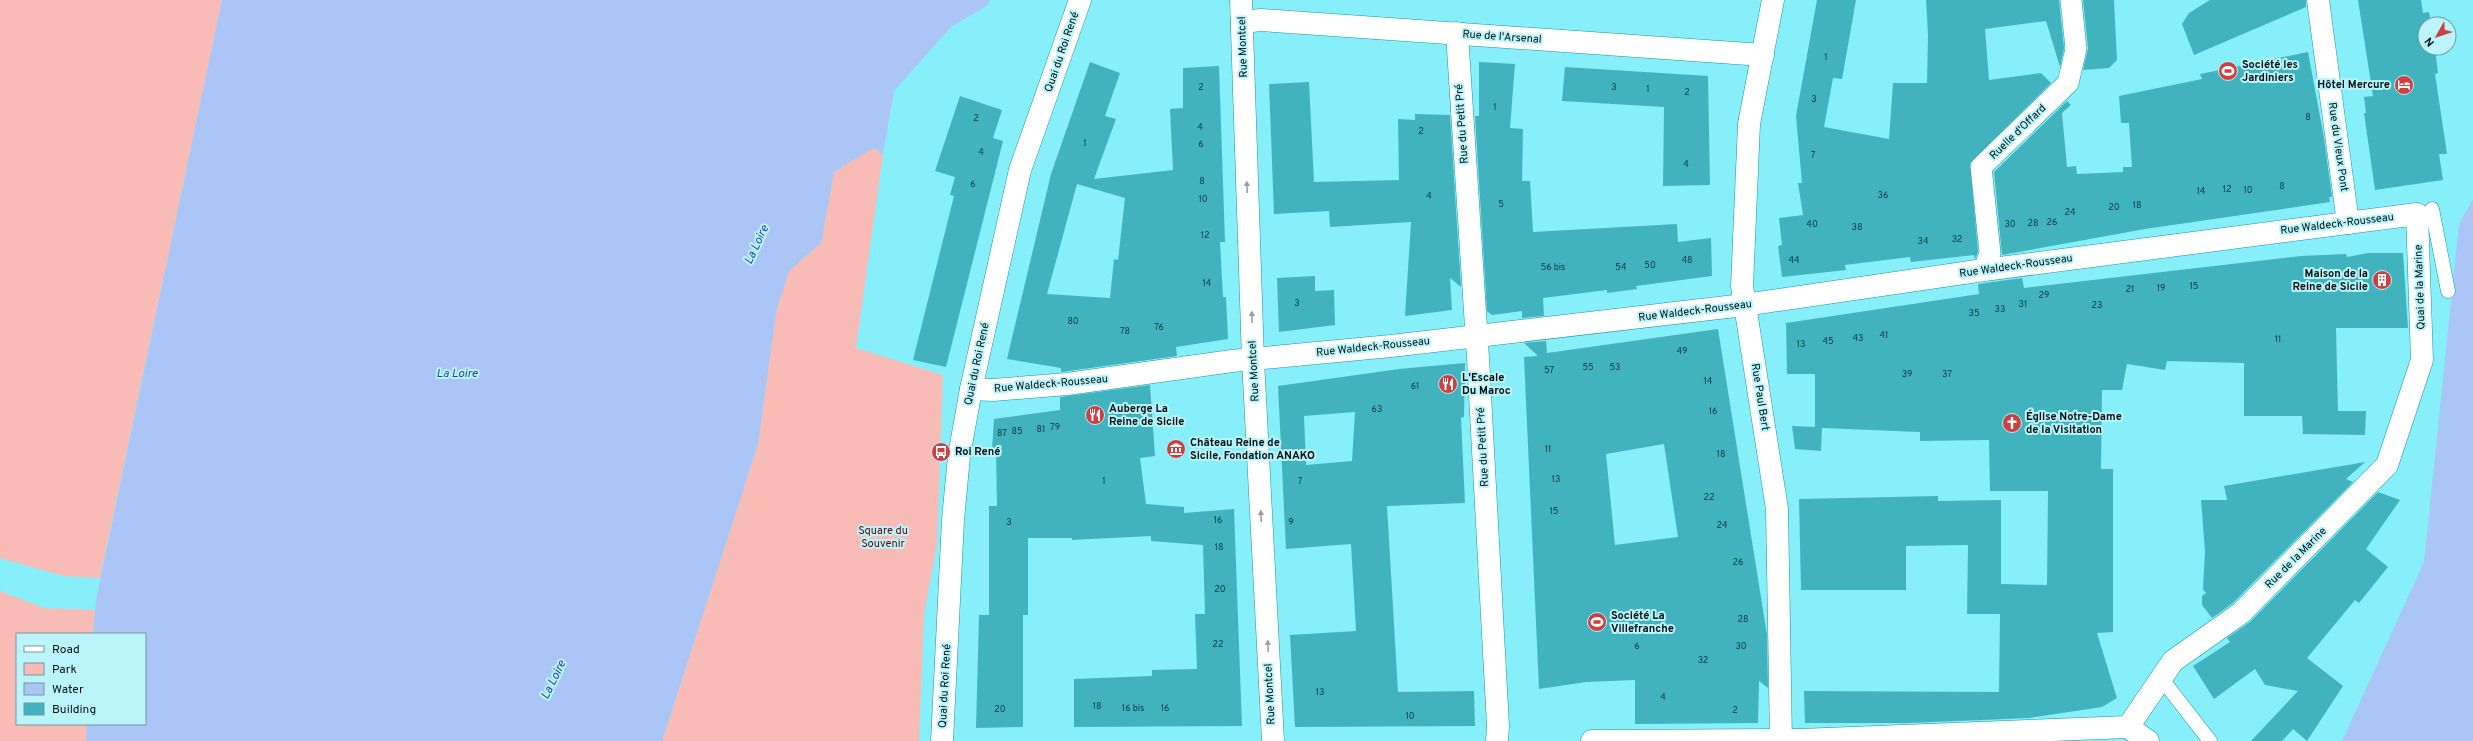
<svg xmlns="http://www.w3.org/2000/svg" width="2473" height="741" font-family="Overpass,sans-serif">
  <rect width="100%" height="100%" fill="#87effa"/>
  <g fill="#f8bbb6">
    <polygon points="0,0 222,0 100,578 64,576 0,558"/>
    <polygon points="873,148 883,154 856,348 943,375 937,544 924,614 919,741 662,741 758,444 776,312 789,271 821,243 834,172"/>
    <polygon points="0,591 44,608 95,610 93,634 17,634 17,724 87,724 86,741 0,741"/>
  </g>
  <g fill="#abc5f7">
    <polygon points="222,0 990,0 988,5 951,27 894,91 883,154 873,148 834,172 821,243 789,271 776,312 758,444 662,741 86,741 87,724 145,724 145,634 93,634 96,600"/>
    <polygon points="2473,199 2473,741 2342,741 2424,562 2459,224"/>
  </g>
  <g fill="#41b3be" fill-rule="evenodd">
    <polygon points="1817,0 1856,0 1842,79 1833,78 1824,127 1889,139 1893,83 1927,83 1928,35 1926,0 2059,0 2064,48 2060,67 2046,21 1985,29 1989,80 2041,73 2051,83 1970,163 1978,252 1975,259 1974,255 1911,262 1910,257 1845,265 1846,270 1782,277 1778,246 1782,245 1779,218 1803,215 1798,183 1802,183 1796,116"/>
    <polygon points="2083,0 2114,0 2117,60 2109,68 2083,70 2088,48"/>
    <polygon points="2210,0 2306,0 2306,7 2194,55 2182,24 2189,13"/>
    <polygon points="2358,0 2421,0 2423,13 2429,12 2431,24 2425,24 2425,48 2435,48 2438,73 2435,74 2447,154 2439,154 2443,180 2375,190 2364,113 2366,113 2364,97 2373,96"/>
    <polygon points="2308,52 2324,138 2332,197 2329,197 2330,202 2145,229 2002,255 1994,172 2067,101 2071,105 2062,113 2067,167 2076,166 2077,174 2123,172 2123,167 2132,167 2129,123 2121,123 2119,96 2202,79 2200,74"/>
    <path d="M1090 62 1120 73 1105 116 1116 119 1094 179 1173 170 1170 109 1183 108V68L1219 66 1225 242H1220L1223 297H1226L1228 339 1176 347 1177 356 1061 372V368L1007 359 1051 174ZM1077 184 1125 198 1118 260 1114 259 1110 298 1047 294Z"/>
    <polygon points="1479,62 1515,64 1510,128 1523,129 1522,181 1530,181 1533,232 1677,224 1678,242 1711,238 1712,276 1636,286 1637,289 1607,293 1607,290 1543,298 1544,316 1522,318 1522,311 1492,315 1487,311 1475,116 1479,116"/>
    <polygon points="1565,67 1708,76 1710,185 1663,186 1664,107 1562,101"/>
    <polygon points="1309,82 1314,182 1399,180 1398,119 1415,120 1415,114 1450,115 1461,287 1450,278 1452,310 1405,316 1411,222 1330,227 1329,211 1274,214 1269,84"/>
    <polygon points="960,96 1002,110 993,138 1003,141 946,367 913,360 954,196 950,195 955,177 935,171"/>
    <polygon points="2368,253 2403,253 2408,328 2336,328 2338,411 2366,411 2365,435 2303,434 2302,416 2244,416 2244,363 2167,361 2165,370 2127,364 2122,390 2102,390 2101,469 2113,469 2113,632 2097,633 2117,698 2102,707 2029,718 1909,723 1805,723 1804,691 1999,692 2000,614 1967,614 1968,545 1906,546 1906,590 1801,590 1799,499 1938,496 1938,501 2001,500 2001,584 2047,585 2048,491 1990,491 1989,440 1920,441 1920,432 1822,428 1821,451 1795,449 1792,426 1815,427 1815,374 1787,374 1786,323 1979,294 1978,284 2022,278 2024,288 2301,256 2346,254 2347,257"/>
    <polygon points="1315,276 1315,291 1334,290 1335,325 1279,332 1277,278"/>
    <path d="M1718 329 1767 635 1768 688 1759 681 1758 723 1635 724V680L1586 682 1539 689 1524 357 1538 356 1524 343 1546 341 1547 353ZM1664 444 1678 537 1615 545 1606 454Z"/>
    <path d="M1465 363 1464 417 1461 418 1465 503 1387 506 1398 692 1474 691 1475 726 1295 727 1290 635 1356 631 1351 544 1286 549 1278 386 1399 369ZM1355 412 1352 461 1306 465 1304 416Z"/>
    <polygon points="1150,385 1155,456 1140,458 1146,504 1184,507 1184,513 1234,509 1242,726 1074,727 1074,679 1152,676 1152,670 1197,669 1195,614 1205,614 1203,545 1151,541 1151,536 1072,540 1072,538 1028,538 1028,615 1023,615 1023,727 976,728 979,615 989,615 989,506 997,506 996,449 992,450 994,419 1060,410 1060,397"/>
    <polygon points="2365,462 2346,479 2353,482 2233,603 2212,618 2202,605 2202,596 2206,593 2203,589 2205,551 2201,500 2227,500 2224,486"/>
    <polygon points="2378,492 2400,500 2366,549 2388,567 2359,603 2355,600 2307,658 2343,686 2307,741 2293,729 2282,741 2251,741 2298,691 2265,685 2255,669 2214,699 2193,666 2230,642 2227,638 2250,622"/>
  </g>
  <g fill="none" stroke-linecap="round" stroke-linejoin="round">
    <defs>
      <g id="service">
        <polyline points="2432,209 2448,291"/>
        <polyline points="2161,678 2210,741"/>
      </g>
      <polyline id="pedestrian" points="1984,270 1990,253 1981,167 2068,83 2076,49 2071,0"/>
      <g id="minor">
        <polyline points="1241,0 1253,360 1273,741"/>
        <polyline points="1773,0 1749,124 1742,286 1777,509 1781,741"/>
        <polyline points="2318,0 2348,223"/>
        <polyline points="1242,22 1261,20 1763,55"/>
        <polyline points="1457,33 1478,358 1498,726 1497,741"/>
        <polyline points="971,389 993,390 1067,384 1232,361 1391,346 1744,305 1984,270 2417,214 2422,360 2387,465 2241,613 2173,661 2128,727"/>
        <polyline points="2128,727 2148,741"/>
        <polyline points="942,741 953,520 959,456 971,389 1020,170 1080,0"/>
        <polyline points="1592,741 1800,740 2128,727"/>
      </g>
    </defs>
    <use href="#service" stroke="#1b949e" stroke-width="15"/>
    <use href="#pedestrian" stroke="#1b949e" stroke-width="22"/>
    <use href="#minor" stroke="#1b949e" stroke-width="23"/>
    <use href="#service" stroke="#fff" stroke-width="14"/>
    <use href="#pedestrian" stroke="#fff" stroke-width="21"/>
    <use href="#minor" stroke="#fff" stroke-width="22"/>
  </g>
  <defs><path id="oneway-solid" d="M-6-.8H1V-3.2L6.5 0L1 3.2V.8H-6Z"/></defs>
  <g fill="#999fa0">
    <use href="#oneway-solid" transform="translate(1247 187) rotate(-92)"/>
    <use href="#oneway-solid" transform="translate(1252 317) rotate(-92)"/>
    <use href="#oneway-solid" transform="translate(1261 516) rotate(-93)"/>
    <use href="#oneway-solid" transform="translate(1268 646) rotate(-93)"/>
  </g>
  <defs>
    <symbol id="stadium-disc" viewBox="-11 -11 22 22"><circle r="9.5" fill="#ce3f41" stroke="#bbf5fb"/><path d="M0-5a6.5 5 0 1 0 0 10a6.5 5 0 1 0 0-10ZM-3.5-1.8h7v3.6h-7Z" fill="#fff"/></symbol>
    <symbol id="hotel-disc" viewBox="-11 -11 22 22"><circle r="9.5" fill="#ce3f41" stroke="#bbf5fb"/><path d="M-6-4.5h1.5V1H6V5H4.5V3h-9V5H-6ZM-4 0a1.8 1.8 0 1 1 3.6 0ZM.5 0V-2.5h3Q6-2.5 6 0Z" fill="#fff"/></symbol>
    <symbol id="building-disc" viewBox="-11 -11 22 22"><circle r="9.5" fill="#ce3f41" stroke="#bbf5fb"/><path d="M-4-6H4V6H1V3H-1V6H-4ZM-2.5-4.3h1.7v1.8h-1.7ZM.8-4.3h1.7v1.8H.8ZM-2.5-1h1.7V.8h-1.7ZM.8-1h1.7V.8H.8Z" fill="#fff"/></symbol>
    <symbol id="restaurant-disc" viewBox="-11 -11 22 22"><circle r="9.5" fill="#ce3f41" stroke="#bbf5fb"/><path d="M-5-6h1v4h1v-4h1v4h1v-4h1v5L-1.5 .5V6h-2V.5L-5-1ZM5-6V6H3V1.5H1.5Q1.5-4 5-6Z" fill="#fff"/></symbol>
    <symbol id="church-disc" viewBox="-11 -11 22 22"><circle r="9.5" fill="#ce3f41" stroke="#bbf5fb"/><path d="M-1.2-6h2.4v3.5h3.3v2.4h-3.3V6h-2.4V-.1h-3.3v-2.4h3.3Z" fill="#fff"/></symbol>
    <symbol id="museum-disc" viewBox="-11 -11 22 22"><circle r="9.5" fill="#ce3f41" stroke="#bbf5fb"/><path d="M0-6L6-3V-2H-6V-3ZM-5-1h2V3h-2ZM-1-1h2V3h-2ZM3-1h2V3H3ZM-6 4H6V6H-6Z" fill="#fff"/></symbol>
    <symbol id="bus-disc" viewBox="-11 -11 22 22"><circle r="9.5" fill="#ce3f41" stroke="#bbf5fb"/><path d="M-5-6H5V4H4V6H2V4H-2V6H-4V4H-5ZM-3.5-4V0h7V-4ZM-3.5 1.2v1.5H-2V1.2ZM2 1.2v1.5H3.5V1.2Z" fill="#fff"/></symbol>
  </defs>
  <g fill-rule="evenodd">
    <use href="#stadium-disc" x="2217" y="60" width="22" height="22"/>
    <use href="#hotel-disc" x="2393" y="74" width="22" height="22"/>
    <use href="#building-disc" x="2371" y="269" width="22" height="22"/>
    <use href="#restaurant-disc" x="1437" y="373" width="22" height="22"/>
    <use href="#restaurant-disc" x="1084" y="404" width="22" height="22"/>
    <use href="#church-disc" x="2001" y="412" width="22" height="22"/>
    <use href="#museum-disc" x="1165" y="438" width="22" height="22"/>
    <use href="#bus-disc" x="930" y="441" width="22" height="22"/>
    <use href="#stadium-disc" x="1586" y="611" width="22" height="22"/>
  </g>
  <g text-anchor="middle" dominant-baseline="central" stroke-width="4" stroke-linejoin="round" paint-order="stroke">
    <g font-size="9" fill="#10393d">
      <text x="1826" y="57">1</text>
      <text x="1201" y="87">2</text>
      <text x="1614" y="87">3</text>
      <text x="1648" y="89">1</text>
      <text x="1687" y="92">2</text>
      <text x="1814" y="99">3</text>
      <text x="1495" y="107">1</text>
      <text x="2308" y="117">8</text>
      <text x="976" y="118">2</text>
      <text x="1200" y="127">4</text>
      <text x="1421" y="131">2</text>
      <text x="1085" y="143">1</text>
      <text x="1201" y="144">6</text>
      <text x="981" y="152">4</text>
      <text x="1813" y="155">7</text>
      <text x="1686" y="164">4</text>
      <text x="1202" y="181">8</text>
      <text x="973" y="184">6</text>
      <text x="2282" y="186">8</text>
      <text x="2227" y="189">12</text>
      <text x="2248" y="190">10</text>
      <text x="2201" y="191">14</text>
      <text x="1883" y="195">36</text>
      <text x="1429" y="196">4</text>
      <text x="1203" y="199">10</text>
      <text x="1501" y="204">5</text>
      <text x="2137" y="205">18</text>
      <text x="2114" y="207">20</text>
      <text x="2070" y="212">24</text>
      <text x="2052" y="222">26</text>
      <text x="2033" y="223">28</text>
      <text x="1812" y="224">40</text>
      <text x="2010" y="224">30</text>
      <text x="1857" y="227">38</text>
      <text x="1205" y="235">12</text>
      <text x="1957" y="239">32</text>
      <text x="1923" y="241">34</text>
      <text x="1687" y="260">48</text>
      <text x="1794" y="260">44</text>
      <text x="1650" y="265">50</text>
      <text x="1553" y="267">56 bis</text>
      <text x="1621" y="267">54</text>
      <text x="1207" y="283">14</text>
      <text x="2194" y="286">15</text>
      <text x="2161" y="288">19</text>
      <text x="2130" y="289">21</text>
      <text x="2044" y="295">29</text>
      <text x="1297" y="303">3</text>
      <text x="2023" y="304">31</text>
      <text x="2097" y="305">23</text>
      <text x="2000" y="309">33</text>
      <text x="1974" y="313">35</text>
      <text x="1073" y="321">80</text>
      <text x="1159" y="327">76</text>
      <text x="1125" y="331">78</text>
      <text x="1884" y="335">41</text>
      <text x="1858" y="338">43</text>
      <text x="2278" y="339">11</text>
      <text x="1828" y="341">45</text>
      <text x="1801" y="344">13</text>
      <text x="1682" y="351">49</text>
      <text x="1588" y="367">55</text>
      <text x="1615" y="367">53</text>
      <text x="1549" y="370">57</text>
      <text x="1907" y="374">39</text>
      <text x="1947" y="374">37</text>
      <text x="1708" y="381">14</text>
      <text x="1415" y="386">61</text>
      <text x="1377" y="409">63</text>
      <text x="1713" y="411">16</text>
      <text x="1055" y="427">79</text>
      <text x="1041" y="429">81</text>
      <text x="1017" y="431">85</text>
      <text x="1002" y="433">87</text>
      <text x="1548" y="449">11</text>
      <text x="1721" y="454">18</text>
      <text x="1556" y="479">13</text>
      <text x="1104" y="481">1</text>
      <text x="1300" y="481">7</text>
      <text x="1709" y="497">22</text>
      <text x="1554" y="511">15</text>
      <text x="1218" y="520">16</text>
      <text x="1009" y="522">3</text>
      <text x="1291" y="522">9</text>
      <text x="1722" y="525">24</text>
      <text x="1219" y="547">18</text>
      <text x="1738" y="562">26</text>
      <text x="1220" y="589">20</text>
      <text x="1743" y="619">28</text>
      <text x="1218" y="644">22</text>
      <text x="1637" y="646">6</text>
      <text x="1741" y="646">30</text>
      <text x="1703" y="660">32</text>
      <text x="1320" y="692">13</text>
      <text x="1663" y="697">4</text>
      <text x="1097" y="706">18</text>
      <text x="1133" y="708">16 bis</text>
      <text x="1165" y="708">16</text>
      <text x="1000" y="709">20</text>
      <text x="1735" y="710">2</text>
      <text x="1410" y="716">10</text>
    </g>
    <g font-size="11" fill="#001012" stroke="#bbf5fb">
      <text transform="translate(1502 37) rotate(4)">Rue de l'Arsenal</text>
      <text transform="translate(1243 47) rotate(-92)">Rue Montcel</text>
      <text transform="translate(1062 52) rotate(-71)">Quai du Roi René</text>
      <text transform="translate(1462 124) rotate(-94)">Rue du Petit Pré</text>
      <text transform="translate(2018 132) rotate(-44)">Ruelle d'Offard</text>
      <text transform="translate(2338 147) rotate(82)">Rue du Vieux Pont</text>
      <text transform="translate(2337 224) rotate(-7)">Rue Waldeck-Rousseau</text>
      <text transform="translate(2016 266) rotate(-8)">Rue Waldeck-Rousseau</text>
      <text transform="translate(2420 287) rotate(-92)">Quai de la Marine</text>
      <text transform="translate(1695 311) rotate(-7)">Rue Waldeck-Rousseau</text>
      <text transform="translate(1373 347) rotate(-6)">Rue Waldeck-Rousseau</text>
      <text transform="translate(977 364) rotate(-78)">Quai du Roi René</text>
      <text transform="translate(1254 371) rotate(-93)">Rue Montcel</text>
      <text transform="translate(1051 384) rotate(-5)">Rue Waldeck-Rousseau</text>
      <text transform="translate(1760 397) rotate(81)">Rue Paul Bert</text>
      <text transform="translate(1483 447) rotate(-93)">Rue du Petit Pré</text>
      <text transform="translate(2296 558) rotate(-45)">Rue de la Marine</text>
      <text transform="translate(945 686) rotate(-87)">Quai du Roi René</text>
      <text transform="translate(1270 694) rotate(-93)">Rue Montcel</text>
    </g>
    <g font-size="11" font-weight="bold" fill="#001012" stroke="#bbf5fb" text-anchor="start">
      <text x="2242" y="65">Société les<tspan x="2242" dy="13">Jardiniers</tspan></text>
      <text x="2390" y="85" text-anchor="end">Hôtel Mercure</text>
      <text x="2368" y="274" text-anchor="end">Maison de la<tspan x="2368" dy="13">Reine de Sicile</tspan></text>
      <text x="1462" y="378">L'Escale<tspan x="1462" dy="13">Du Maroc</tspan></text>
      <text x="1109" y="409">Auberge La<tspan x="1109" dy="13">Reine de Sicile</tspan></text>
      <text x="2026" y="417">Église Notre-Dame<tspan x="2026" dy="13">de la Visitation</tspan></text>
      <text x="1190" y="443">Château Reine de<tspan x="1190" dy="13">Sicile, Fondation ANAKO</tspan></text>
      <text x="955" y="452">Roi René</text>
      <text x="1611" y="616">Société La<tspan x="1611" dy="13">Villefranche</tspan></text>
    </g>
    <g font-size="11" fill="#60000b" stroke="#bbf5fb">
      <text x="883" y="531">Square du<tspan x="883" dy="13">Souvenir</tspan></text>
    </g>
    <g font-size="12" font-style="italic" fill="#1f46a3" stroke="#bbf5fb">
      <text transform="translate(757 245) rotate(-65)">La Loire</text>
      <text x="457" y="374">La Loire</text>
      <text transform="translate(554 680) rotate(-64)">La Loire</text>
    </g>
  </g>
  <rect x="16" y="633" width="130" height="92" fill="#bbf5fb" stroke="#70999e"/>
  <rect x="24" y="646" width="20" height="6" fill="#ffffff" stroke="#70999e"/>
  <text x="52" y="653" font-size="12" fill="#001012">Road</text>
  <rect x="24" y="663" width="20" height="12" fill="#f8bbb6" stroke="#70999e"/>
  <text x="52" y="673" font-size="12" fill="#001012">Park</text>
  <rect x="24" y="683" width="20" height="12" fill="#abc5f7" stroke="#70999e"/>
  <text x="52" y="693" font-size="12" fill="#001012">Water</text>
  <rect x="24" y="703" width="20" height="12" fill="#41b3be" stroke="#70999e"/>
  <text x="52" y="713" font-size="12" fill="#001012">Building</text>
  <g transform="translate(2437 36) rotate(231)"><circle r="19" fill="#bbf5fb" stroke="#70999e"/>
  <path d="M0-3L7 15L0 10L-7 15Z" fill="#ce3f41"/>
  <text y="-6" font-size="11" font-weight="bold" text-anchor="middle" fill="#001012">N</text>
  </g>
</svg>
